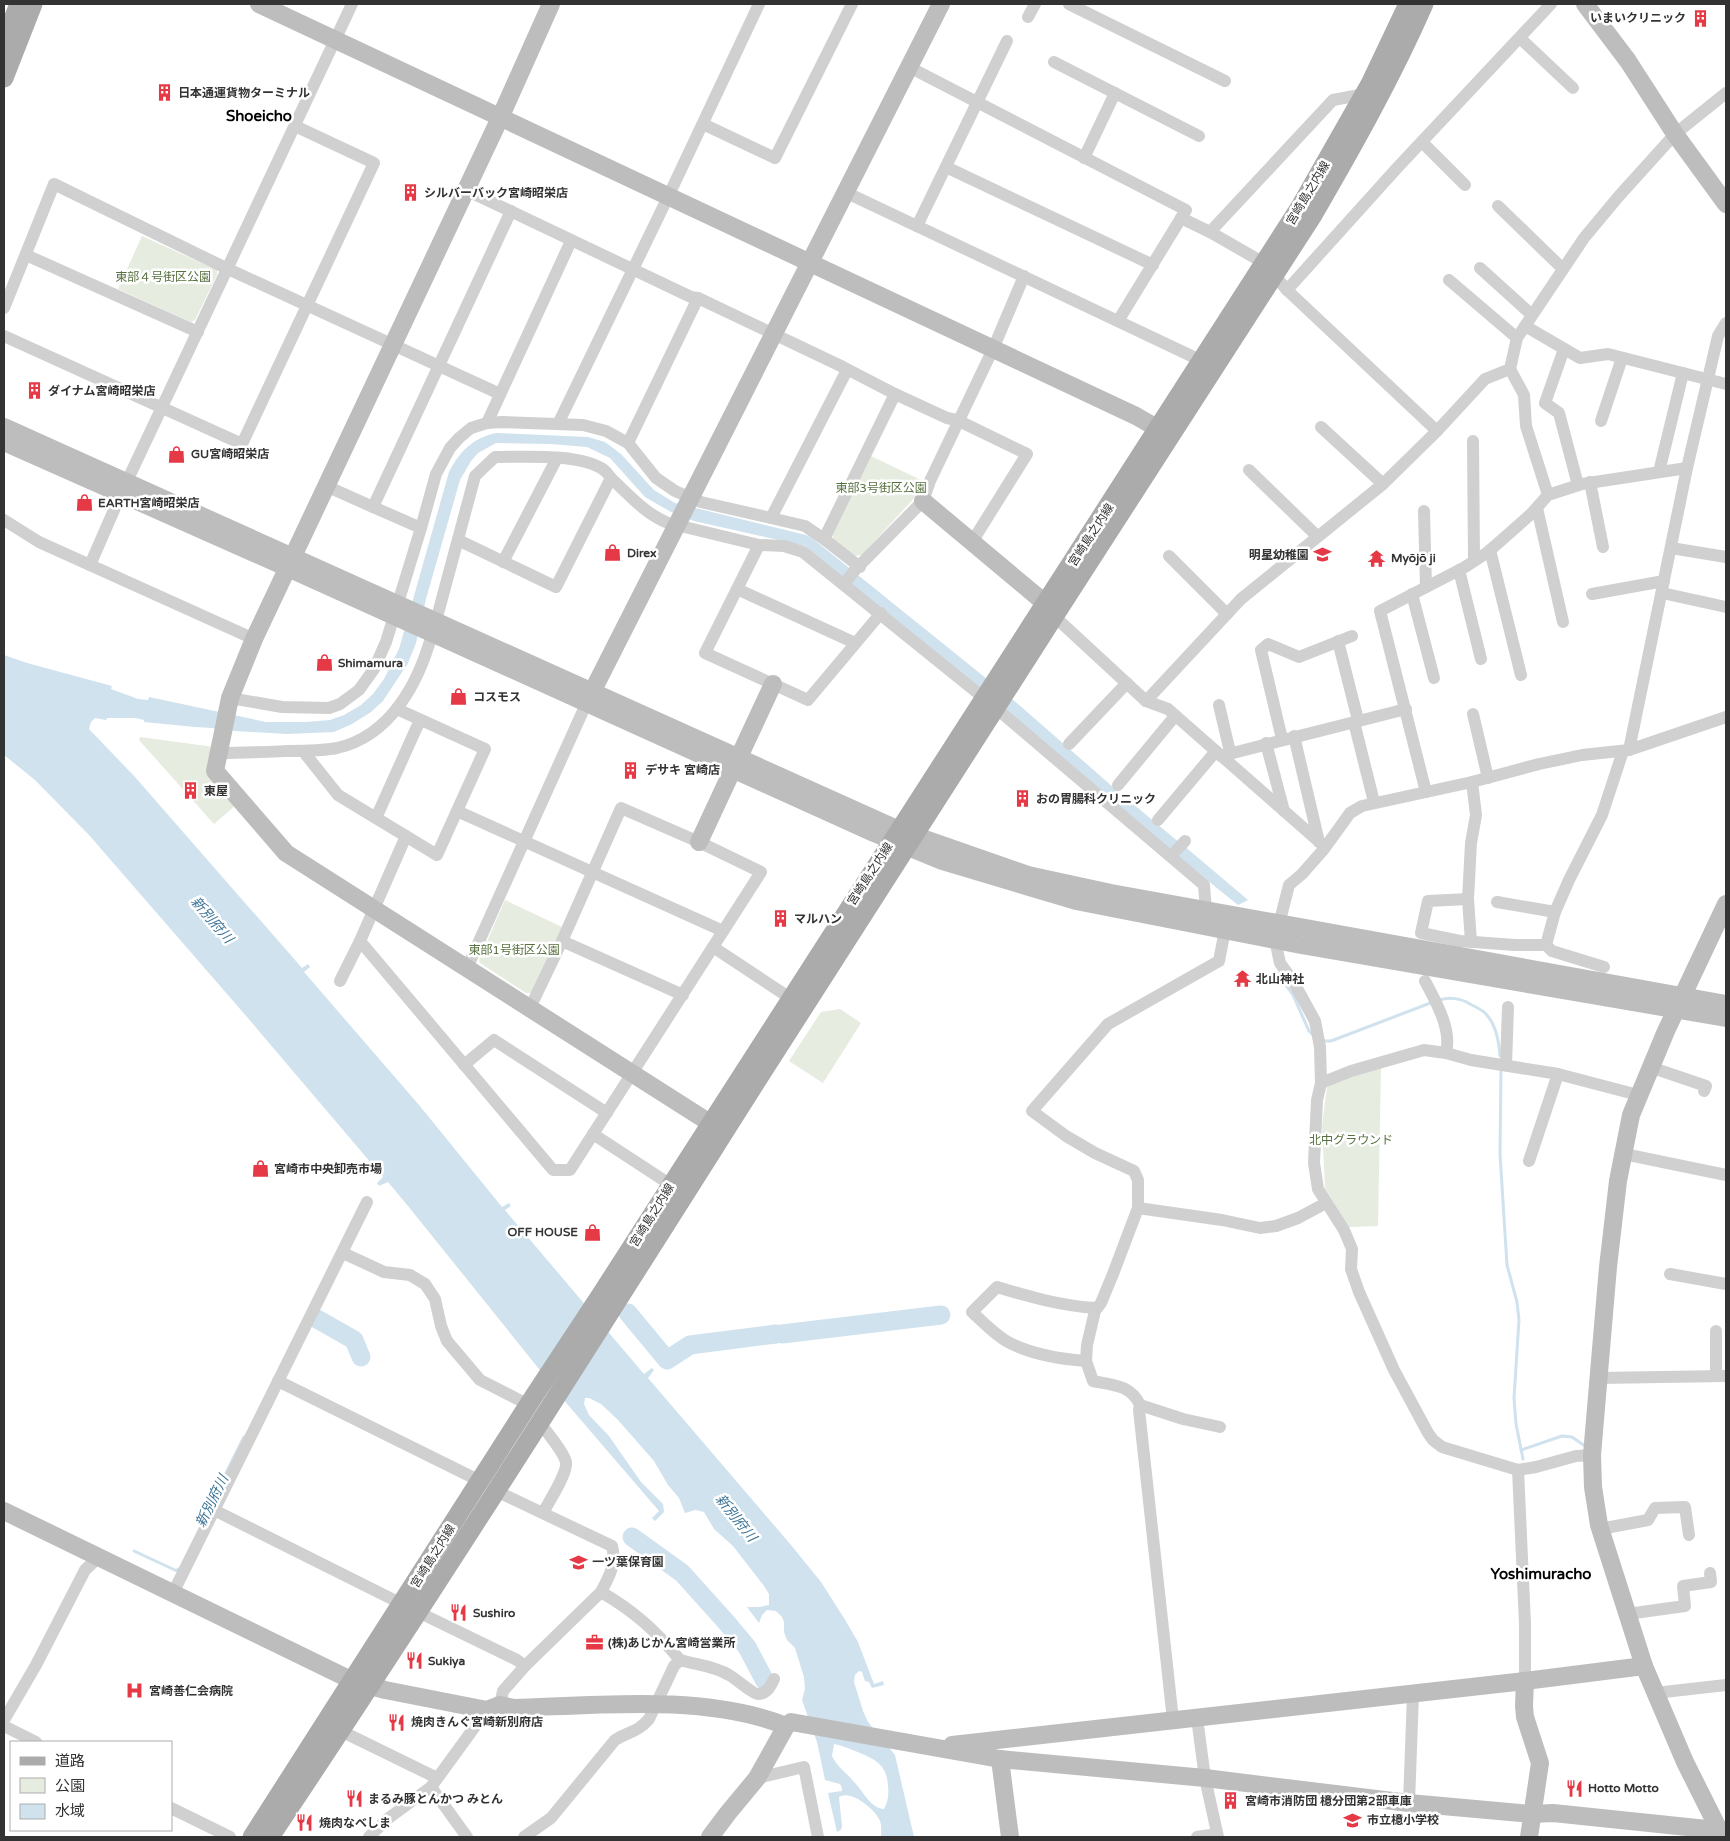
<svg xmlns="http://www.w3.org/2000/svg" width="1730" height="1841" font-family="'Varela Round','Noto Sans JP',sans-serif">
  <rect width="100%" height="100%" fill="#fff"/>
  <g fill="#e6ecdf">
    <polygon points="142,236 217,270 217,275 195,320 191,322 118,289"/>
    <polygon points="871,456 923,481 916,496 862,555 854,556 833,539 832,533"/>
    <polygon points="140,737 214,747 237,804 214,824 139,740"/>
    <polygon points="505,900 562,927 532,993 526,993 480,963 479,960"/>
    <polygon points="840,1009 861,1023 823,1083 789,1061 821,1012"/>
    <polygon points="1381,1065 1378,1226 1349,1227 1325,1188 1322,1126 1327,1087 1342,1078"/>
  </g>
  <g fill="#cfe2ee" fill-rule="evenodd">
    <path d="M496 433 588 437 605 442 621 454 654 490 675 503 806 535 812 538 1018 704 1113 787 1181 844 1173 853 805 546 694 521 671 512 645 497 610 458 587 447 551 444 496 443 478 453 471 461 460 480 426 599 416 643 408 663 383 701 371 712 352 724 334 732 287 734 235 731 212 728 195 727 144 722V720L135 718H107L106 720 95 718 91 722 89 729 135 777 302 968 308 964 310 967 304 972 419 1105 502 1207 509 1203 511 1206 505 1210 509 1215 644 1374 652 1368 654 1370 648 1378 791 1545 821 1582 844 1618 858 1642 874 1684 883 1681 884 1685 872 1688 869 1682 865 1681 862 1672 859 1671 855 1675 854 1682 863 1711 868 1722 895 1755 914 1837H881C881 1832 882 1826 880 1821 876 1810 851 1789 839 1797L842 1826 841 1830 837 1832 828 1793 842 1791V1788L840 1784 825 1780 817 1742 802 1700 805 1689 804 1677 795 1648 787 1640 784 1632V1622L782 1617 776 1611 767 1610 762 1615 759 1623 747 1607H760L769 1605V1594L764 1586 733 1546 714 1529 704 1512 695 1510 685 1513 679 1498 668 1485 654 1461 618 1420 601 1404 589 1398H585L584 1404 589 1415 609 1436 641 1482 663 1504 664 1512 655 1521 652 1518 659 1511 568 1405 408 1206 388 1182 379 1186 377 1183 383 1177 247 1017 89 835 35 780 4 755V655L27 663 112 686 111 689 138 699 148 700 149 697 266 722H306L330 720 344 715 361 705 373 694 384 679 399 649 449 472C460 451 473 438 496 433ZM834 1744C844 1746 850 1749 860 1753 877 1760 887 1766 888 1786 889 1794 888 1802 884 1809 870 1808 864 1792 855 1783 847 1773 838 1768 832 1756Z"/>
    <polygon points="1183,845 1248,900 1238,905 1175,854"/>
  </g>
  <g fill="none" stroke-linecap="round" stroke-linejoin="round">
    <g stroke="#cfe2ee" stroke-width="3">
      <polyline points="1278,974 1293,995 1309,1031 1313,1035"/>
      <path d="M1439 1000C1449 997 1461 998 1470 1004 1474 1006 1480 1009 1484 1012 1496 1023 1499 1041 1500 1056"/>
      <polyline points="1322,1041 1331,1041 1433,1002"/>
      <polyline points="1501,1067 1500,1154 1507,1265 1517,1302 1519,1320 1514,1398 1516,1424 1523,1459"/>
      <polyline points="1521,1450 1562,1436 1572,1437 1585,1446"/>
      <polyline points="220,1485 244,1437"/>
      <polyline points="134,1551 177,1571 178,1569"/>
    </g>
    <g stroke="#cfe2ee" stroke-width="19">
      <polyline points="628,1313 667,1360 690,1345 776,1334"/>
      <polyline points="317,1319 354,1340 361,1357"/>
      <polyline points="782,1334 941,1315"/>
      <polyline points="632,1537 682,1573 727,1623 747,1647 765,1681"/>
    </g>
    <g stroke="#d0d0d0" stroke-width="12">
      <polyline points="1069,4 1225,81"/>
      <polyline points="1028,17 1035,4"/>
      <polyline points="1520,38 1573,88"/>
      <polyline points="1054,62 1199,136"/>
      <polyline points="909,67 1186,210 1118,321"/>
      <polyline points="703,124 775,158 852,4"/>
      <polyline points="1422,142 1465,185"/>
      <polyline points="1084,158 1115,93"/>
      <polyline points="946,167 1153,265"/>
      <polyline points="466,190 691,297 698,298 843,367 895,394 947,418 957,420 1027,454 972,542"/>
      <polyline points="845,192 1202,361"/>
      <polyline points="1498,206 1563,269"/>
      <polyline points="1181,218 1210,232 1264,263 1287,290 1437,431"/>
      <polyline points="917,226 1007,41"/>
      <polyline points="1210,232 1333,100 1365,94"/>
      <polyline points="26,255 198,332"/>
      <polyline points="1480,268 1532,315"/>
      <polyline points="1449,280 1517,338"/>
      <polyline points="1287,290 1397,168 1551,4"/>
      <polyline points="4,308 54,184 228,269 500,394"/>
      <polyline points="1525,326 1580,358 1608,354 1726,384"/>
      <polyline points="4,336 242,444 374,163 295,126"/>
      <polyline points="1564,349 1545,403 1559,413 1578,485"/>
      <polyline points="847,370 771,518 805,526 824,539 860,567"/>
      <polyline points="1601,421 1622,358"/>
      <polyline points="487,423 571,241"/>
      <polyline points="558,424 668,197 759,4"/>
      <polyline points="1321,427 1383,484"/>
      <polyline points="1473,441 1474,561"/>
      <polyline points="628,443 698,298"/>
      <polyline points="1249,470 1317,536"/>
      <polyline points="1659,472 1683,373"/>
      <polyline points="1590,482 1603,547"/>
      <polyline points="326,486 373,507"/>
      <polyline points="1548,495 1526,426 1524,395 1510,369 1517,338 1584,238 1619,196 1675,134 1726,93"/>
      <polyline points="1537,508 1563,622"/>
      <polyline points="1424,511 1426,587"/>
      <polyline points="4,520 39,542 254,639"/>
      <polyline points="421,528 436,474 450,448 459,438 471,428 487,423 502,422 583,425 606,431 628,443 656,478 675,491 701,502 771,518"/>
      <polyline points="824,539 895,394"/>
      <polyline points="458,540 556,587 611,478"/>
      <polyline points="759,545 705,653 808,700 881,613"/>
      <polyline points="1671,548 1726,557"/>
      <polyline points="1490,550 1521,675"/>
      <polyline points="1169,556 1227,614"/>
      <polyline points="503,562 557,458"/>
      <polyline points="90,565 121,494 352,4"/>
      <polyline points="1459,570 1481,659"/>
      <polyline points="844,584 855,570 923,501 930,481 993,349 1024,276"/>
      <polyline points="737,589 855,643"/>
      <polyline points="1662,593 1726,607"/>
      <polyline points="1412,594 1434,678"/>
      <polyline points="1592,594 1664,581"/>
      <polyline points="1054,616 1146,701 1168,709 1324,846"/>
      <path d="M436 621 475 476 495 457C524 457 580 453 604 470 608 473 610 478 614 481 631 497 646 514 668 523L759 545 784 546 803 552 984 698 1204 885 1206 911"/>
      <polyline points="1338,641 1358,720"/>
      <polyline points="230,698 282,707 329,708 340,704 359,690 374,669 386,642 421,528 373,507 511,211"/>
      <polyline points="1146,701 1241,599 1383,484 1437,431 1485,379 1510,369"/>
      <polyline points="1219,705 1230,752"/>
      <polyline points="1473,714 1488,778"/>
      <polyline points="1354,722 1374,802"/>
      <polyline points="1294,736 1319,842"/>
      <polyline points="1282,739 1261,650 1268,644 1299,657 1352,636"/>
      <polyline points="1266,743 1284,811"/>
      <polyline points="1069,744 1127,683"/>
      <polyline points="1629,750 1687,468 1718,336 1726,323"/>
      <polyline points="303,751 338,795 437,855 485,749 397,709"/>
      <path d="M219 753C242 753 264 752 287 751 303 751 321 751 337 748 391 736 419 682 432 634"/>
      <polyline points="1221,756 1406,709"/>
      <polyline points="1118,785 1175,716"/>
      <polyline points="1426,792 1380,611 1465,567 1488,552 1531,514 1548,495 1582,484 1687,468"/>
      <polyline points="457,811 723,931"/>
      <polyline points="376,818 420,720"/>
      <polyline points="1158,820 1216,751"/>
      <polyline points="406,836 360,941 553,1170 570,1170 761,872 699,842 621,808 562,941 530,1008"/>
      <polyline points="1171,856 1185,841"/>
      <polyline points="1468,899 1428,901 1421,933 1460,941 1515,945 1546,945"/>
      <polyline points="1497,902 1555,912"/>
      <polyline points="562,941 683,995"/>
      <polyline points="1471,942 1468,899 1471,843 1476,815 1472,782"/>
      <polyline points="713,947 790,998"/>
      <polyline points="1604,967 1552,951 1546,945 1555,912 1569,880 1602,815 1623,751"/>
      <polyline points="467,968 587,702"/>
      <polyline points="340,981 360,941"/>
      <path d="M1425 981C1436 1002 1452 1029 1446 1053"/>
      <polyline points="464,1065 494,1040 607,1113"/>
      <polyline points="1506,1065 1508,1007"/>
      <polyline points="1650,1067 1706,1086 1704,1091"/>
      <polyline points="1321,1083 1351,1071 1424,1050 1446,1053 1471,1060 1558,1074 1638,1095"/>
      <polyline points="593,1134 671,1185"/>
      <polyline points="1624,1154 1726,1175"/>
      <polyline points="1529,1161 1558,1074"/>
      <polyline points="1138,1208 1222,1220 1260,1228 1276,1226 1298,1218 1326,1203"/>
      <polyline points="343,1253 384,1272 410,1275 425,1284 435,1299 441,1326 447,1341 480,1380 529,1405"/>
      <polyline points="1670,1274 1726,1284"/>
      <path d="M1086 1361C1060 1359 1032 1355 1008 1342 995 1335 983 1322 972 1312L997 1287C1030 1297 1062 1306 1096 1308"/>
      <polyline points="1716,1376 1716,1331"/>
      <polyline points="1598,1378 1726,1376"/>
      <polyline points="278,1381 480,1481"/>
      <polyline points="1140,1405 1183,1419 1220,1427"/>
      <path d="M539 1423C546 1430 564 1453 566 1462 568 1473 548 1503 543 1513"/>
      <polyline points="1592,1455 1576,1456 1536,1467 1518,1470 1442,1447 1433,1440 1428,1433 1394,1370 1359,1292 1351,1269 1352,1249 1344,1230 1318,1189 1314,1163 1317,1100 1321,1083 1320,1047 1315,1021 1293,981 1280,963 1275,940 1289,885 1302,874 1324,849 1350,813 1362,806 1472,782 1539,764 1582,755 1629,750 1726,717"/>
      <polyline points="1518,1470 1525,1624 1525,1681"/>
      <path d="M496 1491 612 1546C617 1563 609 1577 601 1592L525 1666 503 1691 500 1705"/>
      <polyline points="214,1510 418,1612 517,1660 525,1666"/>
      <polyline points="1600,1529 1648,1520 1655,1508 1685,1507 1689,1535"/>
      <polyline points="173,1593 367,1202"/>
      <polyline points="1627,1614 1685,1606 1683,1586 1711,1582 1710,1573"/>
      <path d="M680 1660C697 1665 714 1666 729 1675 735 1678 753 1694 758 1694 767 1694 771 1686 774 1679"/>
      <polyline points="1655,1693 1726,1685"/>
      <polyline points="1197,1718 1205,1778 1218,1837"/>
      <polyline points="4,1720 36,1665 85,1570 99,1557"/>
      <path d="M1173 1720 1139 1410 1140 1405C1131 1385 1113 1385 1093 1381L1086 1361 1087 1345 1095 1311 1101 1303 1113 1274 1138 1208V1180L1134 1171 1095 1153 1066 1136 1032 1111 1108 1024 1219 961 1225 930"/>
      <polyline points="4,1726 36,1742"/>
      <polyline points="341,1731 437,1778"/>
      <polyline points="757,1778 804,1767 818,1837"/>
      <polyline points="431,1787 467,1837"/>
      <polyline points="1409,1803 1413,1694"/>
      <polyline points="171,1808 230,1837"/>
      <polyline points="369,1837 386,1820 431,1787 487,1710"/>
      <path d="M524 1837 551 1818 615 1740C629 1731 637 1733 649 1719L674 1666 680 1660C656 1631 634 1611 601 1592"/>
      <polyline points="1197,1837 1217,1834"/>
    </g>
    <g stroke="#bdbdbd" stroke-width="18">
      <polyline points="259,4 1136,416 1169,435"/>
      <polyline points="551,4 500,118 254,639 230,698 215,771 286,853 710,1123"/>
      <polyline points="1585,4 1628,61 1675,134 1726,204"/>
      <polyline points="4,427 899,830 1028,875 1111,893 1726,1004"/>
      <polyline points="4,442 288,568 874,833 942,861 1076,901 1301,945 1726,1018"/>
      <polyline points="923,501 1046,604"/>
      <polyline points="587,702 941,4"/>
      <polyline points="739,757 773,684"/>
      <polyline points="699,842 733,769"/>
      <path d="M4 1511 353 1681 385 1690 487 1710 500 1705 514 1708C599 1705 706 1694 786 1726L791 1722 1000 1759 1205 1778 1409 1803 1532 1814 1553 1813 1726 1831"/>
      <polyline points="1525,1681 1524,1706 1525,1717 1540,1763 1529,1837"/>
      <polyline points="952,1745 1525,1681 1644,1666"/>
      <polyline points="1000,1759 1010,1837"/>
      <polyline points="710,1837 728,1813 757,1778 786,1726"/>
      <polyline points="1717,1837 1719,1830 1685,1762 1644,1666 1599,1525 1593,1487 1592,1455 1608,1267 1618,1181 1631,1115 1666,1031 1726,904"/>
    </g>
    <g stroke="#ababab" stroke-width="19">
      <polyline points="4,42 19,4"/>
      <polyline points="4,78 33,4"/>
      <polyline points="252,1837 534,1396 600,1296 1300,207 1370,84 1408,4"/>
      <path d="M270 1837C437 1587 597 1333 758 1079 942 791 1127 502 1313 215 1353 146 1392 77 1424 4"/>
    </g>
  </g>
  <defs>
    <symbol id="building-bare" viewBox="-9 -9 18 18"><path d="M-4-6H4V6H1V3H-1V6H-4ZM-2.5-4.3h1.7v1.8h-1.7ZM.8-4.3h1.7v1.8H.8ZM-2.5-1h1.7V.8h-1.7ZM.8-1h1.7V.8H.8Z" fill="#e63946" stroke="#fff" stroke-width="2.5" paint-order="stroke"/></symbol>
    <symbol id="shop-bare" viewBox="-9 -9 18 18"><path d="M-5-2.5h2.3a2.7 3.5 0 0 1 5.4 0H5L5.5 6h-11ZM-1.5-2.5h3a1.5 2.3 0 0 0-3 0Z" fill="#e63946" stroke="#fff" stroke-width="2.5" paint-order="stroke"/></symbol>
    <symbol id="school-bare" viewBox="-9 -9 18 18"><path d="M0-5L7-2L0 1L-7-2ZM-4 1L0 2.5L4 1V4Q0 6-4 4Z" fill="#e63946" stroke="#fff" stroke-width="2.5" paint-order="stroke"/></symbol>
    <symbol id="temple-bare" viewBox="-9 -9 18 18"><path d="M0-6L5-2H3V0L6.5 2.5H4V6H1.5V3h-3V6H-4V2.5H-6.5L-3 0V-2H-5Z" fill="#e63946" stroke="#fff" stroke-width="2.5" paint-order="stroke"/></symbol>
    <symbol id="restaurant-bare" viewBox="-9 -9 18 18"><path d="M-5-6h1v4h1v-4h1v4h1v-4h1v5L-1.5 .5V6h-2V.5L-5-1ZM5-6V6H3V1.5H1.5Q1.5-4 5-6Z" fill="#e63946" stroke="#fff" stroke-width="2.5" paint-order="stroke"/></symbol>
    <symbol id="office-bare" viewBox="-9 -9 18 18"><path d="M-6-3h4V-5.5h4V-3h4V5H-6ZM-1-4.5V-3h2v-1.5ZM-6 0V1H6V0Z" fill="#e63946" stroke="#fff" stroke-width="2.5" paint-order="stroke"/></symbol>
    <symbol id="hospital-bare" viewBox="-9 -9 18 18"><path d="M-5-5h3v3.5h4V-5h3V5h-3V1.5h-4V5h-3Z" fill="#e63946" stroke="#fff" stroke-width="2.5" paint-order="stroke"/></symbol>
  </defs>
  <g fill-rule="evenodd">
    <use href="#building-bare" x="1688" y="6" width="25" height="25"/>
    <use href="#building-bare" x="152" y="80" width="25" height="25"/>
    <use href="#building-bare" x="398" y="180" width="25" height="25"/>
    <use href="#building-bare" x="22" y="378" width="25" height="25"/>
    <use href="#shop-bare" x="164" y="442" width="25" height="25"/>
    <use href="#shop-bare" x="72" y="490" width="25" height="25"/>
    <use href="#shop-bare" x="600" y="540" width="25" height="25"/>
    <use href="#school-bare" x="1310" y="542" width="25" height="25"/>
    <use href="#temple-bare" x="1364" y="546" width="25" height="25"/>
    <use href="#shop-bare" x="312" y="650" width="25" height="25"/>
    <use href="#shop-bare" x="446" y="684" width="25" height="25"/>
    <use href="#building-bare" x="618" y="758" width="25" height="25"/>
    <use href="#building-bare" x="178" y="778" width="25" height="25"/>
    <use href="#building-bare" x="1010" y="786" width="25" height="25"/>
    <use href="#building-bare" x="768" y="906" width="25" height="25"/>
    <use href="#temple-bare" x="1230" y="966" width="25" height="25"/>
    <use href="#shop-bare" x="248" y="1156" width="25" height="25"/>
    <use href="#shop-bare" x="580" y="1220" width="25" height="25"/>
    <use href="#school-bare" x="566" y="1550" width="25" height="25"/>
    <use href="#restaurant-bare" x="446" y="1600" width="25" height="25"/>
    <use href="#office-bare" x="582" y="1630" width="25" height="25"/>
    <use href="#restaurant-bare" x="402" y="1648" width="25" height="25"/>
    <use href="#hospital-bare" x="122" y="1678" width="25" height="25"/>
    <use href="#restaurant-bare" x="384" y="1710" width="25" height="25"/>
    <use href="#restaurant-bare" x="1562" y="1776" width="25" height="25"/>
    <use href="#restaurant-bare" x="342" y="1786" width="25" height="25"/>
    <use href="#building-bare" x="1218" y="1788" width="25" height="25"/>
    <use href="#school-bare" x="1340" y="1808" width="25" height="25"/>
    <use href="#restaurant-bare" x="292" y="1810" width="25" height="25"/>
  </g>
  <g text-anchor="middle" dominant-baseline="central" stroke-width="5" stroke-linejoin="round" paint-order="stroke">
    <g font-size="12" font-weight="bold" fill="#333" stroke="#fff" text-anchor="start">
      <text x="1686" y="18" text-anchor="end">いまいクリニック</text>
      <text x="178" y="93">日本通運貨物ターミナル</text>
      <text x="424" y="193">シルバーバック宮崎昭栄店</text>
      <text x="48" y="391">ダイナム宮崎昭栄店</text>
      <text x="191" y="454">GU宮崎昭栄店</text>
      <text x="98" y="503">EARTH宮崎昭栄店</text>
      <text x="627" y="553">Direx</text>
      <text x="1309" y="555" text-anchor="end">明星幼稚園</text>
      <text x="1391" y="558">Myōjō ji</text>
      <text x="338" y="663">Shimamura</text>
      <text x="473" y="697">コスモス</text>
      <text x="645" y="770">デサキ 宮崎店</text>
      <text x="204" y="791">東屋</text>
      <text x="1036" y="799">おの胃腸科クリニック</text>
      <text x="794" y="919">マルハン</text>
      <text x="1256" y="979">北山神社</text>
      <text x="274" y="1169">宮崎市中央卸売市場</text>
      <text x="578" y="1232" text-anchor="end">OFF HOUSE</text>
      <text x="592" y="1562">一ツ葉保育園</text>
      <text x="473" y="1613">Sushiro</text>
      <text x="608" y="1643">(株)あじかん宮崎営業所</text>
      <text x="428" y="1661">Sukiya</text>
      <text x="149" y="1691">宮崎善仁会病院</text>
      <text x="411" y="1722">焼肉きんぐ宮崎新別府店</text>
      <text x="1588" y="1788">Hotto Motto</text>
      <text x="368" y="1799">まるみ豚とんかつ みとん</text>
      <text x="1245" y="1801">宮崎市消防団 檍分団第2部車庫</text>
      <text x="1367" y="1820">市立檍小学校</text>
      <text x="319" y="1823">焼肉なべしま</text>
    </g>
    <g font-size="12" fill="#333" stroke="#fff">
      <text transform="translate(1308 193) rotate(-59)">宮崎島之内線</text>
      <text transform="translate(1091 535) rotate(-57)">宮崎島之内線</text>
      <text transform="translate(870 874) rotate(-57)">宮崎島之内線</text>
      <text transform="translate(652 1215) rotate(-58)">宮崎島之内線</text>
      <text transform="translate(433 1556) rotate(-58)">宮崎島之内線</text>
    </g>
    <g font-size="12" fill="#56703f" stroke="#fff">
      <text x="163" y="277">東部４号街区公園</text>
      <text x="881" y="488">東部3号街区公園</text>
      <text x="514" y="950">東部1号街区公園</text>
      <text x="1351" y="1140">北中グラウンド</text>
    </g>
    <g font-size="14" font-style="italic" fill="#3f7597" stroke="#fff">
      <text transform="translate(212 920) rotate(49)">新別府川</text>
      <text transform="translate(212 1501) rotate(-64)">新別府川</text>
      <text transform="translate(736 1518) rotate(51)">新別府川</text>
    </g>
    <g font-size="15" font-weight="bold" fill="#000" stroke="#fff">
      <text x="259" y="116">Shoeicho</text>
      <text x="1541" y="1574">Yoshimuracho</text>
    </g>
  </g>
  <rect width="1730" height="1841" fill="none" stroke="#333333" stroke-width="10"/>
  <rect x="10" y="1741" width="162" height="90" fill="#ffffff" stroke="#adadad"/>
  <rect x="20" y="1757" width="25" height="8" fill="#ababab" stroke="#adadad"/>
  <text x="55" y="1766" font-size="15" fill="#333333">道路</text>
  <rect x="20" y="1778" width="25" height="15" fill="#e6ecdf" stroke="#adadad"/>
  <text x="55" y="1791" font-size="15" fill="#333333">公園</text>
  <rect x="20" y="1804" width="25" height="15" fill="#cfe2ee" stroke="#adadad"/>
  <text x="55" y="1816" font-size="15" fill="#333333">水域</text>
</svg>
